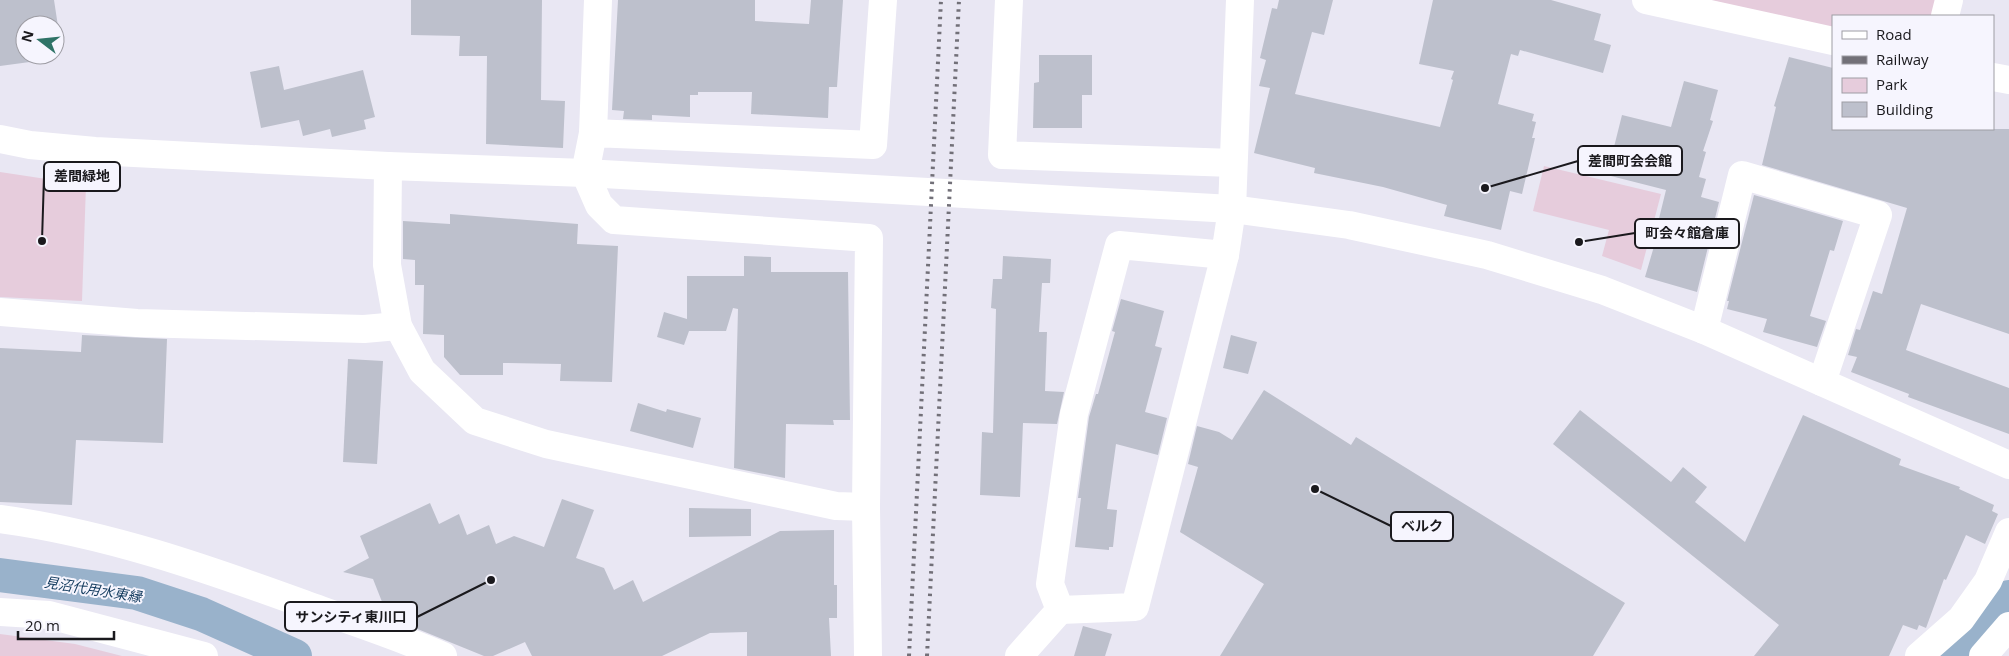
<svg xmlns="http://www.w3.org/2000/svg" width="2009" height="656" font-family="'Open Sans','Noto Sans JP',sans-serif">
  <rect width="100%" height="100%" fill="#e9e7f3"/>
  <g fill="#e6ccdc">
    <polygon points="1710,0 1938,0 1934,16 1833,16 1833,30"/>
    <polygon points="1544,166 1661,194 1641,270 1602,256 1609,230 1533,211"/>
    <polygon points="0,172 86,185 82,301 0,297"/>
    <polygon points="0,634 75,644 122,656 0,656"/>
  </g>
  <g fill="none" stroke-linecap="round" stroke-linejoin="round">
    <g stroke="#99b2cb" stroke-width="34">
      <polyline points="0,575 137,593 201,614 295,656"/>
      <polyline points="1955,656 2009,597"/>
    </g>
  </g>
  <g fill="#bdc0cc">
    <polygon points="0,0 54,0 61,46 55,47 55,25 25,25 25,55 51,55 52,59 0,66"/>
    <polygon points="411,0 542,0 541,100 565,101 563,148 486,144 487,56 459,56 460,36 411,35"/>
    <polygon points="618,0 755,0 755,21 809,24 811,0 843,0 837,87 829,87 828,118 751,114 752,92 698,92 698,95 690,95 690,117 652,115 652,120 623,119 624,111 612,110"/>
    <polygon points="1279,0 1333,0 1324,35 1312,32 1295,94 1440,127 1453,80 1451,79 1454,71 1419,64 1433,0 1551,0 1601,14 1594,40 1611,45 1603,73 1520,50 1518,56 1511,54 1498,104 1534,114 1532,121 1536,122 1532,138 1535,138 1522,194 1510,191 1501,230 1444,216 1447,205 1383,187 1314,173 1315,168 1254,153 1270,88 1259,86 1266,60 1260,58 1272,8 1277,9"/>
    <polygon points="1039,55 1092,55 1092,95 1082,95 1082,128 1033,128 1034,83 1039,82"/>
    <polygon points="1789,57 1833,68 1833,129 2009,129 2009,334 1921,304 1906,350 2009,388 2009,434 1908,397 1909,394 1851,372 1857,357 1848,355 1856,329 1860,330 1873,291 1882,294 1907,208 1762,165 1776,107 1774,106"/>
    <polygon points="279,66 284,90 363,70 375,117 364,120 366,129 332,137 330,129 303,136 299,120 261,128 250,72"/>
    <polygon points="1684,81 1718,90 1710,120 1713,121 1703,151 1706,152 1699,177 1706,179 1701,197 1719,202 1697,292 1645,277 1655,243 1653,243 1666,190 1607,175 1622,115 1671,127"/>
    <polygon points="1754,195 1843,221 1834,251 1830,250 1810,316 1826,321 1817,347 1763,332 1767,319 1727,309 1729,301 1727,301"/>
    <polygon points="450,214 578,224 577,244 618,246 612,382 560,381 561,364 503,363 503,375 460,375 444,357 444,335 423,334 424,285 415,285 415,260 403,259 403,221 450,224"/>
    <polygon points="744,256 771,257 771,272 848,272 850,420 833,420 834,425 786,424 785,478 734,468 738,309 733,308 726,331 689,331 684,345 657,337 664,312 687,319 687,276 744,276"/>
    <polygon points="1003,256 1051,259 1050,283 1042,283 1039,332 1047,332 1045,391 1064,392 1057,424 1023,423 1020,497 980,495 982,432 993,433 996,309 991,308 993,279 1002,279"/>
    <polygon points="1121,299 1164,311 1155,346 1162,348 1145,412 1167,418 1158,455 1116,444 1107,509 1117,510 1113,547 1109,547 1109,550 1075,547 1081,498 1078,498 1089,417 1096,394 1098,394 1115,332 1112,331"/>
    <polygon points="82,335 167,339 163,443 76,440 72,505 0,502 0,348 81,352"/>
    <polygon points="1231,335 1257,342 1248,374 1223,368"/>
    <polygon points="348,359 383,361 377,464 343,462"/>
    <polygon points="1264,390 1351,445 1356,437 1625,603 1593,656 1220,656 1264,584 1180,532 1198,467 1188,464 1197,426 1219,432 1232,440"/>
    <polygon points="638,403 666,412 667,409 701,418 693,448 630,431"/>
    <polygon points="1580,410 1671,482 1683,467 1707,487 1695,502 1745,542 1803,415 1901,459 1899,465 1960,487 1959,489 1994,505 1992,511 1998,514 1985,544 1966,535 1946,580 1944,579 1926,628 1919,625 1917,630 1903,625 1889,656 1754,656 1779,625 1553,444"/>
    <polygon points="562,499 594,510 576,558 604,568 614,590 633,580 643,602 780,531 834,530 834,585 837,585 837,618 829,618 831,656 747,656 747,632 710,633 662,656 532,656 525,642 493,656 484,656 388,617 373,579 343,572 369,558 360,536 430,503 439,524 459,514 467,535 489,525 496,544 514,536 544,547"/>
    <polygon points="689,508 751,509 751,536 689,537"/>
    <polygon points="1083,626 1112,634 1105,656 1074,656"/>
  </g>
  <g fill="none" stroke-linecap="round" stroke-linejoin="round">
    <g stroke="#fff" stroke-width="28">
      <polyline points="1009,0 1002,155 1233,163"/>
      <polyline points="1646,0 1833,41"/>
      <polyline points="1945,16 1949,0"/>
      <polyline points="1993,77 2009,80"/>
      <polyline points="593,133 598,0"/>
      <polyline points="0,139 30,145 95,151 388,166 585,173 1232,209 1349,225 1487,255 1602,290 1704,330 2009,465"/>
      <polyline points="388,166 387,265 398,326 422,371 475,421 546,444 836,506 866,507"/>
      <polyline points="0,312 137,323 364,329 398,326"/>
      <polyline points="1704,330 1742,175 1878,215 1822,382"/>
      <path d="M0 519C105 533 205 568 304 604 350 621 398 636 443 656"/>
      <polyline points="1060,610 1135,607 1225,255"/>
      <polyline points="0,612 49,615 204,656"/>
      <polyline points="868,656 866,507 869,238 614,220 599,205 585,173 593,133 873,145 883,0"/>
      <polyline points="1019,656 1060,610 1050,584 1074,414 1119,245 1225,255 1232,209 1240,0"/>
      <polyline points="1919,656 1961,619 1988,581 2009,532"/>
      <polyline points="1983,656 2009,626"/>
    </g>
    <g stroke="#727078" stroke-width="4" stroke-dasharray="2.5 5" stroke-linecap="butt">
      <polyline points="909,656 941,0"/>
      <polyline points="927,656 959,0"/>
    </g>
  </g>
  <g text-anchor="middle" dominant-baseline="central" stroke-width="4" stroke-linejoin="round" paint-order="stroke">
    <g font-size="14" font-style="italic" fill="#133b5e" stroke="#f6f5fe">
      <text transform="translate(93 589) rotate(9)">見沼代用水東縁</text>
    </g>
  </g>
  <path fill="none" stroke="#1a191d" stroke-width="2" d="M1485 188L1578 161M42 241L44 176M1579 242L1635 233M1315 489L1391 526M491 580L417 617"/>
  <g fill="#1a191d" stroke="#f6f5fe" stroke-width="2">
    <circle cx="1485" cy="188" r="5"/>
    <circle cx="42" cy="241" r="5"/>
    <circle cx="1579" cy="242" r="5"/>
    <circle cx="1315" cy="489" r="5"/>
    <circle cx="491" cy="580" r="5"/>
  </g>
  <g fill="#f6f5fe" stroke="#1a191d" stroke-width="2">
    <rect x="1578" y="146" width="104" height="29" rx="5"/>
    <rect x="44" y="162" width="76" height="29" rx="5"/>
    <rect x="1635" y="219" width="104" height="29" rx="5"/>
    <rect x="1391" y="512" width="62" height="29" rx="5"/>
    <rect x="285" y="602" width="132" height="29" rx="5"/>
  </g>
  <g font-size="14" text-anchor="middle" font-weight="bold" fill="#1a191d">
    <text x="1630" y="166">差間町会会館</text>
    <text x="82" y="181">差間緑地</text>
    <text x="1687" y="238">町会々館倉庫</text>
    <text x="1422" y="531">ベルク</text>
    <text x="351" y="622">サンシティ東川口</text>
  </g>
  <rect x="1832" y="15" width="162" height="115" fill="#f6f5fe" stroke="#9e9da4"/>
  <rect x="1842" y="31" width="25" height="8" fill="#ffffff" stroke="#9e9da4"/>
  <text x="1876" y="40" font-size="15" fill="#1a191d">Road</text>
  <rect x="1842" y="56" width="25" height="8" fill="#727078" stroke="#9e9da4"/>
  <text x="1876" y="65" font-size="15" fill="#1a191d">Railway</text>
  <rect x="1842" y="78" width="25" height="15" fill="#e6ccdc" stroke="#9e9da4"/>
  <text x="1876" y="90" font-size="15" fill="#1a191d">Park</text>
  <rect x="1842" y="102" width="25" height="15" fill="#bdc0cc" stroke="#9e9da4"/>
  <text x="1876" y="115" font-size="15" fill="#1a191d">Building</text>
  <g transform="translate(40 40) rotate(286)"><circle r="24" fill="#f6f5fe" stroke="#9e9da4"/>
  <path d="M0-4L9 19L0 12L-9 19Z" fill="#2f7367"/>
  <text y="-8" font-size="14" font-weight="bold" text-anchor="middle" fill="#1a191d">N</text>
  </g>
  <path d="M18 631v8h96v-8" fill="none" stroke="#1a191d" stroke-width="2.5"/>
  <text x="25" y="631" font-size="15" fill="#1a191d" stroke="#f6f5fe" stroke-width="4" paint-order="stroke">20 m</text>
</svg>
